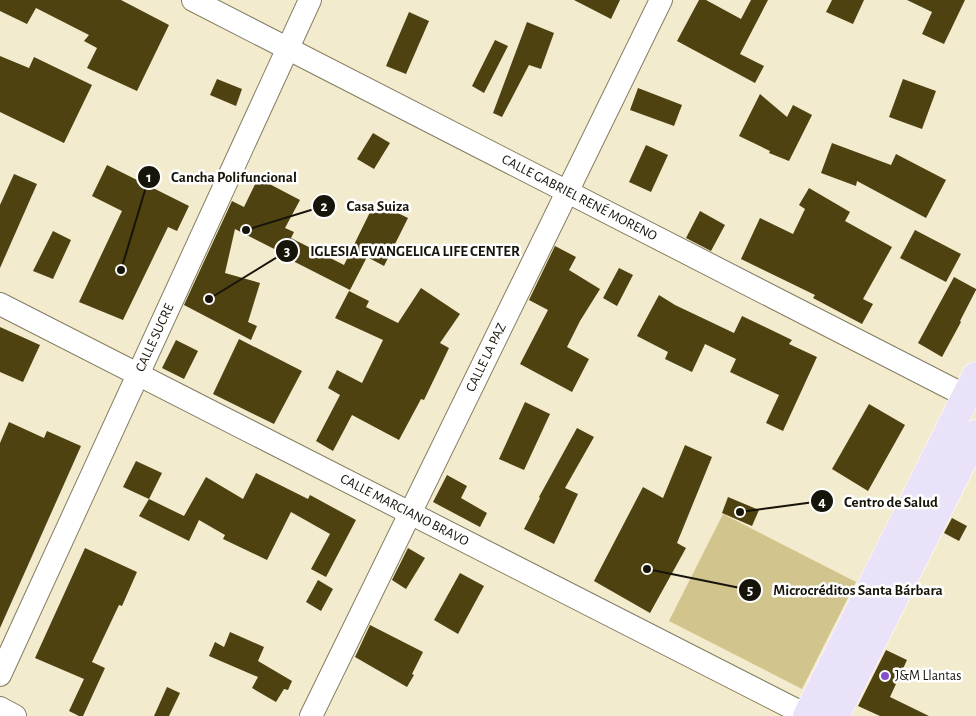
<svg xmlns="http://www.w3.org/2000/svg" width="976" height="716" font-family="'Alegreya Sans',sans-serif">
  <rect width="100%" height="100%" fill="#f3ebcd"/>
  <polygon fill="#d2c48d" points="723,514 856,582 802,689 669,621"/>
  <g fill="#4e4211">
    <polygon points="0,0 121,0 169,25 137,91 87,68 97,48 84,41 89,35 36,8 27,24 0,11"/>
    <polygon points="574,0 620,0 611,19"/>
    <polygon points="699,0 706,0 741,19 751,0 768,0 740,54 764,66 755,83 677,41"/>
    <polygon points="832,0 864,0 853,24 826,12"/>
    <polygon points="907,0 965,0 944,44 922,34 932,12"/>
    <polygon points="409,12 429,21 406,74 386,66"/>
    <polygon points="527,22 554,33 541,69 529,65 502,117 493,113"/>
    <polygon points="495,40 508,46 484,93 472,86"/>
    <polygon points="0,56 29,68 34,57 92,85 64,143 0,112"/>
    <polygon points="217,79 242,89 236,106 210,95"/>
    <polygon points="903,79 936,91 922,129 889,117"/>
    <polygon points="638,88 682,105 674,126 630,110"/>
    <polygon points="760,94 787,117 793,105 812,115 789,161 769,153 770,151 739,136"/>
    <polygon points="373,133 390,143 374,169 357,159"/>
    <polygon points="832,143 891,165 896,154 946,180 926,218 857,181 856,186 821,173"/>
    <polygon points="646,145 668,155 651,192 629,182"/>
    <polygon points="107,165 189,206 177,231 168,227 123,320 79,302 122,211 92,196"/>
    <polygon points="14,174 37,184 0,268 0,205"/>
    <polygon points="258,178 300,200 285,228 294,232 291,238 344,265 375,202 408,218 384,266 367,257 350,290 289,259 290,257 235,229 225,273 260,283 248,322 257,326 251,340 184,305 232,201 244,207"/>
    <polygon points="809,188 850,212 845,221 892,247 863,299 873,304 862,324 813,298 815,295 741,259 760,218 793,234 805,209 799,205"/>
    <polygon points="700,211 725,225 711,251 686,238"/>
    <polygon points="915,230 961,254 946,282 900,258"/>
    <polygon points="53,231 71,240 53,279 33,271"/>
    <polygon points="555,246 576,257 569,270 600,289 580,321 567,347 589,359 572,392 520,364 548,310 529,300"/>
    <polygon points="619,268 633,275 617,306 603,298"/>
    <polygon points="954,277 976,289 976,290 960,321 961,322 942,357 918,343"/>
    <polygon points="421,288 460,314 440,343 449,348 424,400 421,399 399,440 352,415 333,451 316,441 340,395 328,388 337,370 362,383 383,340 335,318 349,291 369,301 366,307 398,323"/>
    <polygon points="659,295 675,305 734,333 742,316 792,340 789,344 817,357 783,431 766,423 779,395 730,372 736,359 705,344 692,372 665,359 668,352 637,336"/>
    <polygon points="0,327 40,345 23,382 0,372"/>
    <polygon points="239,339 302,371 274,424 213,394"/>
    <polygon points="176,340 198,351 184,379 162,368"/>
    <polygon points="525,402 550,414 524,470 499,459"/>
    <polygon points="869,404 905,425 868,491 832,469"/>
    <polygon points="9,422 44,438 47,431 81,446 0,628 0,443"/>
    <polygon points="577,428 594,437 565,488 578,494 554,544 524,529 540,498 539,497"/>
    <polygon points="685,445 712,457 677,543 686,548 650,613 594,581 643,487 663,498"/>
    <polygon points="136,461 162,473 149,499 123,487"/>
    <polygon points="256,473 308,499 310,495 356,520 326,577 311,569 330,534 291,512 267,560 223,539 225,535 199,520 189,541 139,516 149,499 184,516 206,477 243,499"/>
    <polygon points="447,475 467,486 461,498 487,513 480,527 433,502"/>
    <polygon points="728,497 759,510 752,526 722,513"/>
    <polygon points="952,518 967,526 959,541 944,533"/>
    <polygon points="85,548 137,572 122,606 119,605 92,662 105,668 83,716 79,716 69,711 84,679 35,658"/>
    <polygon points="408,548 425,558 406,589 392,580"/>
    <polygon points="460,573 484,586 458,634 434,620"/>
    <polygon points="318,580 333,589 321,611 306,602"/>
    <polygon points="370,625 423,652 412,674 414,675 407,687 355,657"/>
    <polygon points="230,632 264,647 258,661 292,681 288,690 284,689 276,702 252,688 258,677 209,656 215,642 224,647"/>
    <polygon points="886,650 907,660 890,697 929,716 880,716 858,706"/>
    <polygon points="167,687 180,693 169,716 154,716"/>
  </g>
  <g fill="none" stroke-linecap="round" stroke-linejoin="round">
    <defs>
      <g id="minor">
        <path id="s1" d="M193 0 966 396"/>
        <path id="s2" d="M0 304 808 716"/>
        <path id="s3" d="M0 675 310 0"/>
        <polyline points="0,708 15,716"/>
        <path id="s4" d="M311 716 661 0"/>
      </g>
      <g id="major">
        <polyline points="807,716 976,376"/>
        <polyline points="835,716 976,434"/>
      </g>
    </defs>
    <use href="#minor" stroke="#847d62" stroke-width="24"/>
    <use href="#major" stroke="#fff" stroke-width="29"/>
    <use href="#minor" stroke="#fff" stroke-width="22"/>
    <use href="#major" stroke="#eae2f9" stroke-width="28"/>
  </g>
  <circle fill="#8450c8" stroke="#fff" stroke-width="2" cx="885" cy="676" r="5"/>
  <g text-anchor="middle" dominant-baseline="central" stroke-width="5" stroke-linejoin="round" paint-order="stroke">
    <g font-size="14" fill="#17140a" stroke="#fff">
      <text stroke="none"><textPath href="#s1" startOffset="434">CALLE GABRIEL RENÉ MORENO</textPath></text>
      <text stroke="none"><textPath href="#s3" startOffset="371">CALLE SUCRE</textPath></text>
      <text stroke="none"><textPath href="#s4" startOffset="399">CALLE LA PAZ</textPath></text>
      <text stroke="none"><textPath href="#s2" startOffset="454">CALLE MARCIANO BRAVO</textPath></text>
    </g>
    <g font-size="14" fill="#17140a" stroke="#fff" text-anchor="start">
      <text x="895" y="676">J&amp;M Llantas</text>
    </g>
  </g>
  <path fill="none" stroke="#17140a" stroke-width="2" d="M121 270L149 177M246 230L324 206M209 299L287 251M740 512L822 501M647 569L750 590"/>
  <g fill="#17140a" stroke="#fff" stroke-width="2">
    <circle cx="121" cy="270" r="5"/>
    <circle cx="246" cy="230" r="5"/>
    <circle cx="209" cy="299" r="5"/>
    <circle cx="740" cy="512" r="5"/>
    <circle cx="647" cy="569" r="5"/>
    <circle cx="149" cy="177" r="12"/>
    <circle cx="324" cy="206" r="12"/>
    <circle cx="287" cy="251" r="12"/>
    <circle cx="822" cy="501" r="12"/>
    <circle cx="750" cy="590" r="12"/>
  </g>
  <g font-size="15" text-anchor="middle" font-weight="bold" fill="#fff">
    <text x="149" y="182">1</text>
    <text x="324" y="211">2</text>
    <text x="287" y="256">3</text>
    <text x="822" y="507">4</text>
    <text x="750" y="595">5</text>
  </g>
  <g font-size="15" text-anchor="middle" font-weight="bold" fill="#17140a" stroke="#fff" stroke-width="5" stroke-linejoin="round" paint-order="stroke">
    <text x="234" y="182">Cancha Polifuncional</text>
    <text x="378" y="211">Casa Suiza</text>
    <text x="415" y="256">IGLESIA EVANGELICA LIFE CENTER</text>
    <text x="891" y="507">Centro de Salud</text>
    <text x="858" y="595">Microcréditos Santa Bárbara</text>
  </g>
</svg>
